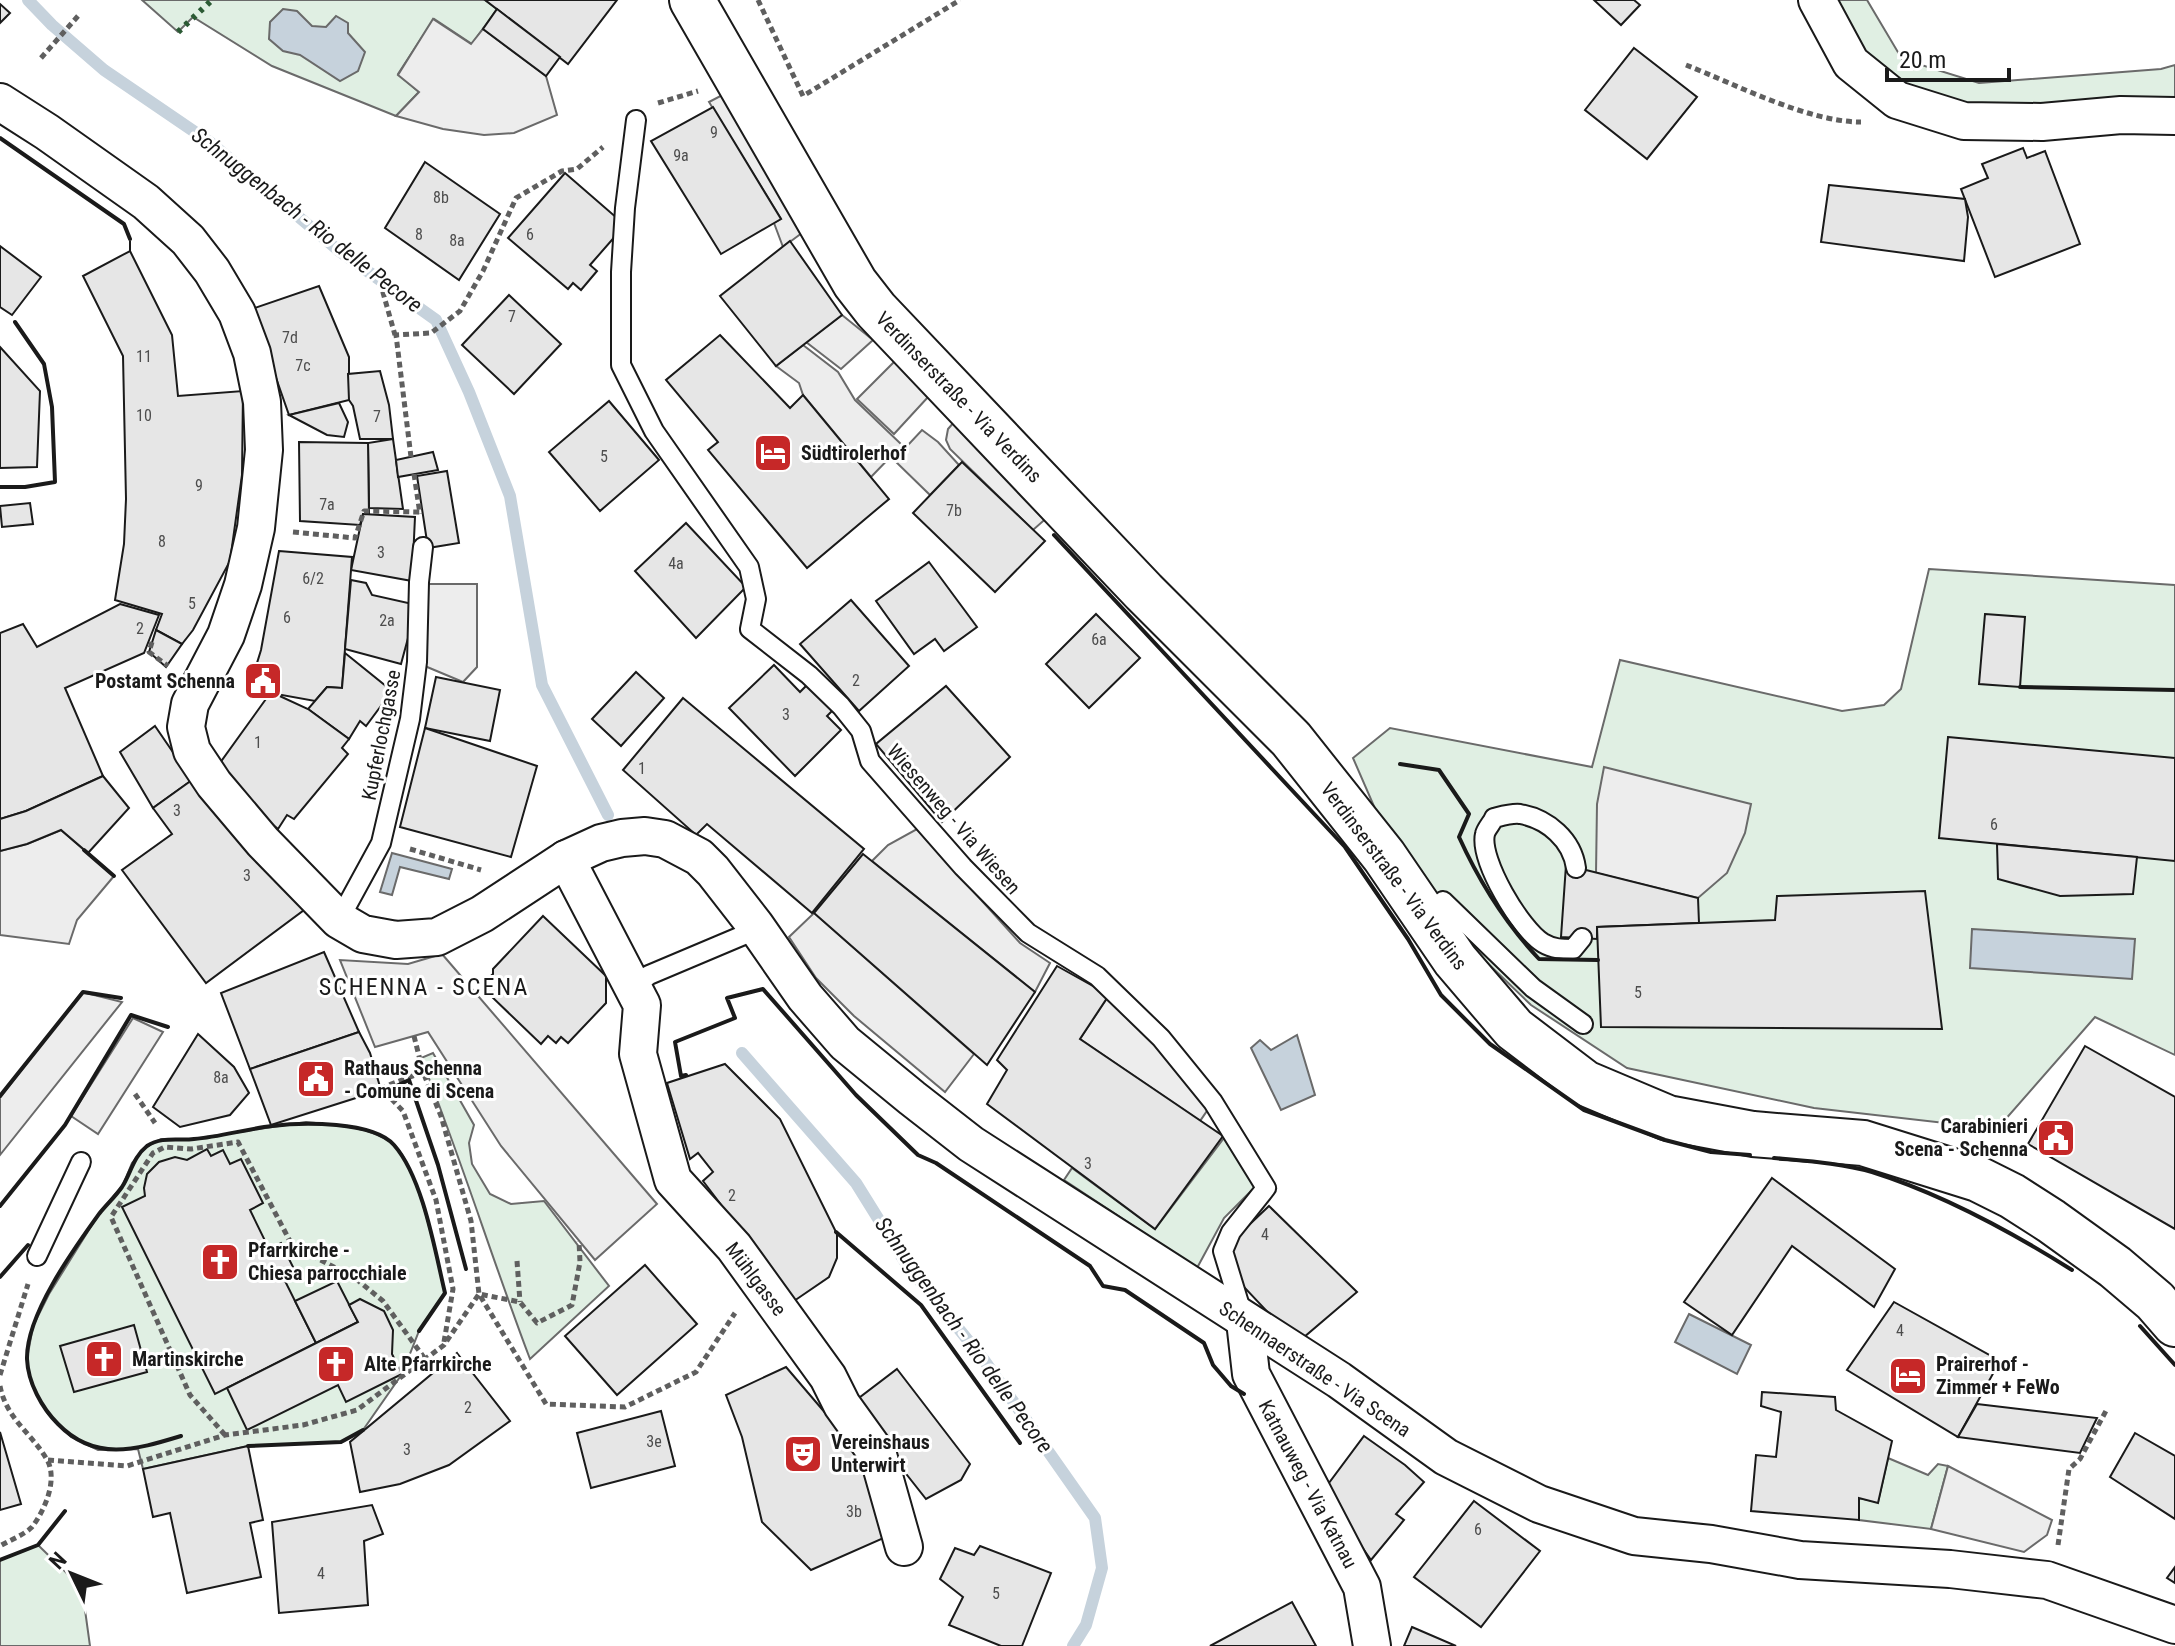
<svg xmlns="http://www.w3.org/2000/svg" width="2175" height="1646" font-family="'Roboto Condensed',sans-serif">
  <rect width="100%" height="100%" fill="#fff"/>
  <g fill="#e0efe3" stroke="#6a6a6a" stroke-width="2">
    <polygon points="142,0 485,0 497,9 472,44 434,19 398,74 419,92 396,116 272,66 193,17 178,32"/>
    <polygon points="1832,0 1867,0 1902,59 1979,83 2161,69 2175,65 2175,100 2159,99 1975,107 1930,99 1885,73 1854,44"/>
    <polygon points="1929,569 2175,585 2175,1055 2095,1017 1997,1129 1814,1108 1627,1068 1531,1005 1452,929 1383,827 1353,758 1390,728 1592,767 1620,660 1842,711 1884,705 1901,689"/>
    <path d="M433 1053 474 1125 469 1143 472 1164 490 1194 511 1204 544 1201 609 1286 530 1359C492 1259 461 1158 421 1058Z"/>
    <path d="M306 1122C334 1125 367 1126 391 1142 418 1161 437 1260 445 1293L419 1331 402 1374 363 1430 341 1442 248 1446 143 1469 138 1449 98 1450 71 1437 48 1414 31 1383 27 1359 33 1326 49 1294 100 1212 123 1185 132 1163 146 1147 161 1139H193Z"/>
    <polygon points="1224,1138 1255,1187 1224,1218 1197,1268 1064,1180 1072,1168 1155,1229"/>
    <polygon points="1888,1458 1928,1475 1938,1464 1948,1466 1931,1529 1859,1520 1859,1498 1878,1502"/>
    <polygon points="38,1545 82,1588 90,1646 0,1646 0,1560"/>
  </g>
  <g fill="#ededed" stroke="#6a6a6a" stroke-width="2">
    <polygon points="433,19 471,44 483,29 546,76 557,115 514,133 484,135 443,129 396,116 419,92 398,75"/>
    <polygon points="728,92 806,230 783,247 774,223 781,219 709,102"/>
    <polygon points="842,315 873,340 841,369 806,342"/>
    <polygon points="803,345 838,372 855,400 902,445 871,477 803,395 799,383 776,366"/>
    <polygon points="895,361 929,396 894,434 857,399"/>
    <polygon points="955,421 1050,515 1033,530 950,449 946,440 948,429"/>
    <polygon points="922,430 938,442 959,465 930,495 894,460"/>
    <polygon points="422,584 477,584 477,667 463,682 420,664"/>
    <polygon points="1604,767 1751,804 1745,833 1727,873 1698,898 1596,873 1597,804"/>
    <polygon points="917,829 1020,943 1050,963 1035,992 872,861 888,845"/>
    <polygon points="61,830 114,876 77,920 69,944 0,935 0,851 27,844"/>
    <polygon points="814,913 974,1054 945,1092 854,1016 816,978 789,937"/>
    <polygon points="442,954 657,1204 595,1260 501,1146 428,1032 375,1047 340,960 408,964"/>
    <polygon points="82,992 122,1002 0,1155 0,1098"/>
    <polygon points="1109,995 1213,1102 1200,1121 1080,1039"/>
    <polygon points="133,1018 163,1032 98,1134 71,1116"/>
    <polygon points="1948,1466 2052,1520 2047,1535 2024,1552 1931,1529"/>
  </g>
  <g fill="#c6d2dc" stroke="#6a6a6a" stroke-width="2">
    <polygon points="283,9 297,11 312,26 326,27 336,16 348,23 348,33 365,52 358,71 340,81 300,55 283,51 269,39 270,22"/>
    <polygon points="392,853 452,869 449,879 400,867 392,895 380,892"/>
    <polygon points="1972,929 2135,939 2132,979 1970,968"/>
    <polygon points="1297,1035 1315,1095 1281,1110 1251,1048 1260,1040 1271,1050"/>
    <polygon points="1689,1314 1751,1345 1737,1374 1675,1342"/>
  </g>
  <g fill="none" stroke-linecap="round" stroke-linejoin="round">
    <g stroke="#c6d2dc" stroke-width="12">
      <polyline points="28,0 52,25 104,70 211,143 338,250 436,320 469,392 510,496 542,685 608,815"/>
      <polyline points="742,1053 856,1183 907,1265 984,1360 1095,1518 1102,1568 1086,1625 1073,1646"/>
    </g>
  </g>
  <g fill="#e6e6e6" stroke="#1a1a1a" stroke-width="2">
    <polygon points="485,0 617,0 568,64"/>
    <polygon points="1594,0 1634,0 1640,5 1621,25"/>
    <polygon points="0,4 10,13 0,23"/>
    <polygon points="497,9 560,57 546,76 483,29"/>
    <polygon points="1634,48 1697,97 1647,159 1585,110"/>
    <polygon points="713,107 781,219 721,254 651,141"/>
    <polygon points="2023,148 2027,158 2045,151 2080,244 1995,277 1961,189 1988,178 1982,164"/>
    <polygon points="425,162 500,214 459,280 385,228"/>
    <polygon points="565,173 625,225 590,265 597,271 581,290 573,283 568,289 508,238"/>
    <polygon points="1829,185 1965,199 1968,217 1964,261 1821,242"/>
    <polygon points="790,241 842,315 776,366 720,296"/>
    <polygon points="0,246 41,277 12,315 0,307"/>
    <polygon points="130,251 172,335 178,396 243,391 242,475 230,561 193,630 182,644 156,630 162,614 115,600 124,544 126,499 123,356 83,276"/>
    <polygon points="319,286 349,357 349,400 289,415 252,309"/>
    <polygon points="509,295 561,344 514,394 462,345"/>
    <polygon points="720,335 790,408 803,395 889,499 807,568 708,450 718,442 666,380"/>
    <polygon points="0,347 40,391 37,467 0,468"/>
    <polygon points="380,371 389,405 393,439 360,439 353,406 349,400 348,374"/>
    <polygon points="609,401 659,460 600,511 549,452"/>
    <polygon points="339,403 348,422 344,437 327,435 289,415"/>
    <polygon points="393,439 403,509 369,508 368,443"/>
    <polygon points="299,442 368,443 369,514 363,514 360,525 300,521"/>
    <polygon points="433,452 438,470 398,477 396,460"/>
    <polygon points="962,462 1045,541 995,592 913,513"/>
    <polygon points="447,471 459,543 428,548 417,476"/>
    <polygon points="30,503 33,524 2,527 0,506"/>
    <polygon points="363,514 415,517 412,581 351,570"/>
    <polygon points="686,523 746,587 696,638 635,571"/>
    <polygon points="279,551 352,557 342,688 327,687 315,701 249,689 261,650"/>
    <polygon points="929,562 977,627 944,651 935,639 914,654 876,601"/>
    <polygon points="351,580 366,583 372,595 417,605 401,664 345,649"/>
    <polygon points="851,600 909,666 859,711 800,644"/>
    <polygon points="120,604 159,615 144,653 65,688 103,776 26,811 0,819 0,633 23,624 37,647"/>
    <polygon points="1096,614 1140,658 1089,708 1046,664"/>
    <polygon points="1985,614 2025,617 2020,687 1979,684"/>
    <polygon points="156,630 182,644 166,667 149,652"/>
    <polygon points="345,653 392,691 366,726 360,721 349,739 308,709 327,687 342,688"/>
    <polygon points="774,665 800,692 809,683 834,709 827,716 841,730 795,776 729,708"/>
    <polygon points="636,672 664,698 621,746 592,719"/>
    <polygon points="436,677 500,690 490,741 425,728"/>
    <polygon points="946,686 1010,757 942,822 876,744"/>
    <polygon points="271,692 308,709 349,739 342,748 348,754 294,819 287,815 278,829 212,774"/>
    <polygon points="683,698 864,849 812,913 707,824 696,835 623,770"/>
    <polygon points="155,726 192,780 153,808 120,752"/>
    <polygon points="425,728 537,766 511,857 400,827"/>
    <polygon points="1948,737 2175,758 2175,861 1939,838"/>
    <polygon points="103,776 129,808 88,853 61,830 27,844 0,851 0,819 26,811"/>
    <polygon points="192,780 304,910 206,983 122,870 172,834 153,808"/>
    <polygon points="1997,844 2137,857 2133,894 2060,896 1998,879"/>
    <polygon points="863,854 1035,992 987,1065 814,913"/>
    <polygon points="1566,865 1698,898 1699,923 1597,927 1597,939 1561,937"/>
    <polygon points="1925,891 1942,1029 1601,1027 1597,927 1775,920 1777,896"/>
    <polygon points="543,916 606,976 606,1003 568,1043 561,1037 556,1043 548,1036 541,1044 491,996 484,982 493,974 493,969"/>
    <polygon points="324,952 359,1032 250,1069 221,993"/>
    <polygon points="1057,966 1109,995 1080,1039 1223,1136 1155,1229 987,1104 1007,1070 997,1060"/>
    <polygon points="359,1032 370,1053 381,1090 271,1125 250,1069"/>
    <polygon points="198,1034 234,1067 249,1093 230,1115 180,1127 153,1107"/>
    <polygon points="2085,1046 2175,1097 2175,1229 2028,1144"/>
    <polygon points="725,1064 780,1119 837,1234 837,1258 829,1277 794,1301 703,1181 713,1172 698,1153 690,1159 667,1083"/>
    <polygon points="207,1149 211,1156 223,1150 230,1164 241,1159 263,1203 250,1210 269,1249 281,1243 297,1275 285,1281 316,1343 215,1394 122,1207 145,1196 144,1188 147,1174 159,1162 175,1157 187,1160"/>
    <polygon points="1772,1178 1895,1269 1874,1307 1792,1246 1732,1335 1684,1302"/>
    <polygon points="1269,1206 1357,1292 1297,1343 1243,1286 1229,1244"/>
    <polygon points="645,1265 697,1324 617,1395 565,1336"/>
    <polygon points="337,1281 358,1322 316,1343 295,1301"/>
    <polygon points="360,1299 384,1311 393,1330 392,1354 402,1374 346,1402 338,1385 247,1430 227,1388 358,1322 349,1305"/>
    <polygon points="1894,1302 2000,1361 1958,1437 1847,1370"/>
    <polygon points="134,1325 147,1372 74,1392 60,1346"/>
    <polygon points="457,1353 510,1421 449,1465 400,1484 360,1492 350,1442"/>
    <polygon points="786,1367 874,1470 886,1537 811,1570 762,1522 742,1437 726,1395"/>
    <polygon points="897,1369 970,1464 961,1480 926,1499 851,1404"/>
    <polygon points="1762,1392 1835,1397 1836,1410 1892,1441 1878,1503 1859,1498 1859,1520 1751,1511 1756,1455 1776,1457 1781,1412 1761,1406"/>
    <polygon points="1977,1404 2097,1418 2080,1453 1958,1437"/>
    <polygon points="661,1411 675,1466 591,1488 577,1433"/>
    <polygon points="0,1432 21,1504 0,1510"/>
    <polygon points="2135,1433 2175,1456 2175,1519 2110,1477"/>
    <polygon points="1364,1436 1405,1465 1424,1482 1396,1514 1404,1520 1371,1560 1323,1491"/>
    <polygon points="248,1446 263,1520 250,1523 261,1577 187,1593 170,1513 153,1517 143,1469"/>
    <polygon points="1474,1501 1540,1551 1481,1627 1414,1577"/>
    <polygon points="372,1505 383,1534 364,1541 368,1605 279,1613 272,1522"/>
    <polygon points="980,1546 1051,1573 1022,1646 1001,1646 949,1625 963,1597 940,1579 955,1548 974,1555"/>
    <polygon points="2175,1567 2175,1583 2167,1578"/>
    <polygon points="1292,1602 1316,1646 1210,1646"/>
    <polygon points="1412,1627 1456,1646 1404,1646"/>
  </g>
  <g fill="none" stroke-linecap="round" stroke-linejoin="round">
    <defs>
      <g id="service">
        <polyline points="636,120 625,208 621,272 621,365 654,431 749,567 756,599 750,629 809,675 841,706 861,731 870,761 963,867 1028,933 1097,976 1161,1038 1213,1102 1266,1188 1231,1232 1223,1251 1242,1313"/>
        <path d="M1576 868C1572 840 1548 819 1520 814 1512 813 1502 816 1494 818 1492 823 1486 829 1485 834 1479 860 1521 930 1543 943 1553 949 1562 949 1573 949L1582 938"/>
        <polyline points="1443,901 1533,988 1583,1024"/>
        <polyline points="339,920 381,843 410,719 417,662 419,582 423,547"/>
        <polyline points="633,987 649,975 758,929"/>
        <polyline points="37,1256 81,1162"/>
      </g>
      <g id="minor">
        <polyline points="1817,0 1851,63 1897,100 1964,121 2042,122 2121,115 2175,116"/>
        <polyline points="0,102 47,132 146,202 188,240 212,271 237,313 252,353 262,402 264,450 256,528 243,585 226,635 190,704 186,727 192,751 214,784 263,842 339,920 363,934 396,940 437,937 482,914 566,859 601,843 622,838 645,836 665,839 699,857 713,871 755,925 805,997 845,1043 912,1098 971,1144 1339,1380 1446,1457 1539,1504 1634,1536 1711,1544 1800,1560 1950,1569 2047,1580 2175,1625"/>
        <polyline points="566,859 642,1005 638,1054 673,1180 734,1247 828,1377 842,1405 878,1455 904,1547"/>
        <polyline points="1245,1321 1251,1374 1362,1587 1372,1646"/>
      </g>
      <polyline id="tertiary" points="692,0 855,283 876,310 1144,592 1291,739 1384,856 1455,960 1514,1029 1585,1083 1668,1118 1753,1134 1863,1143 1978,1179 2012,1196 2051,1221 2115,1267 2155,1301 2175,1324"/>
    </defs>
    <use href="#service" stroke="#1a1a1a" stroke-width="22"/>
    <use href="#minor" stroke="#1a1a1a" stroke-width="40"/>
    <use href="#tertiary" stroke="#1a1a1a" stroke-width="48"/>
    <g stroke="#5f5f5f" stroke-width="5" stroke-dasharray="6 4" stroke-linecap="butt">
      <polyline points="758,0 803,96 960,0"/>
      <polyline points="41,58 78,16"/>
      <path d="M1686 65C1737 85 1808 122 1861 122"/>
      <polyline points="658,103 698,91"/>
      <polyline points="380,282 395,335"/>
      <polyline points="411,457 396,335 431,333 460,311 483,271 516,198 562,171 577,169 603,147"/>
      <polyline points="414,474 420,514"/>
      <polyline points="293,532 355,538 364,511 420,512"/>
      <polyline points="152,642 149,652 168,666"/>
      <polyline points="410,849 481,870"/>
      <polyline points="414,1036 423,1072 441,1116 471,1221 479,1294 546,1404 625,1407 696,1372 735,1313"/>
      <polyline points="423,1072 381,1088 403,1111 436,1200 453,1289 444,1342"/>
      <polyline points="135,1094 155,1123"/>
      <polyline points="517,1261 520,1302"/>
      <polyline points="0,1375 28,1284"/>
      <path d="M0 1386C6 1418 31 1433 46 1458 59 1478 45 1510 32 1527 24 1535 10 1540 0 1546"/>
      <polyline points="225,1435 190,1395 111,1217 153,1153 165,1147 191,1149 238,1142 292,1245 355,1278 383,1301 425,1359"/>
      <polyline points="48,1460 127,1466 225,1435 303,1425 357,1410 444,1345 479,1294 520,1302 537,1323 572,1305 580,1262 579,1241"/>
      <polyline points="2058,1545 2069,1469 2080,1459 2107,1409"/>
    </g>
    <use href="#service" stroke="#fff" stroke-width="18"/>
    <use href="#minor" stroke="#fff" stroke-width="36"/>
    <use href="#tertiary" stroke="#fff" stroke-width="44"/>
    <polyline stroke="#2b5a34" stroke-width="6" stroke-dasharray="4 6" stroke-linecap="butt" points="178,32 212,0"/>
    <polyline stroke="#1a1a1a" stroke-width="2" stroke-dasharray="10 4" stroke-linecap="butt" points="130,251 130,239"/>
    <g stroke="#1a1a1a" stroke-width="4">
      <polyline points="0,138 124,224 130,239"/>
      <polyline points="0,487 25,487 55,482 52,407 44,364 15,322"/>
      <polyline points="1054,535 1345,847 1408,939 1441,995 1490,1044 1584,1110 1665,1140 1711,1152 1750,1155"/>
      <polyline points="2020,687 2175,690"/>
      <path d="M1400 764 1439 770 1469 814 1459 837C1479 881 1505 923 1539 959L1598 960"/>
      <polyline points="84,850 114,876"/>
      <polyline points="686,1075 681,1076 675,1042 735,1018 727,998 763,989 856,1095 918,1155 936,1163 1090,1266 1103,1286 1125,1290 1204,1343 1213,1365 1231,1386 1244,1394"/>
      <polyline points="388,1090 409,1080 438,1165 466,1269"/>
      <polyline points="0,1096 83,992 121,998"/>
      <path d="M1774 1158C1806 1161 1841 1163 1872 1172 1942 1194 2010 1231 2072 1270"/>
      <polyline points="0,1206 65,1125 131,1015 168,1027"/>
      <polyline points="836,1232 921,1305 1020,1443"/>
      <polyline points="0,1277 28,1245"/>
      <polyline points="2140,1326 2175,1365"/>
      <path d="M181 1436C135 1450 95 1462 58 1424 42 1408 28 1383 27 1359 26 1315 73 1250 99 1214 106 1205 115 1197 122 1187 131 1173 133 1157 147 1146 162 1136 178 1141 194 1139 220 1137 246 1129 272 1126 302 1122 373 1121 394 1145 423 1178 435 1251 445 1293L419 1331"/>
      <polyline points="248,1446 341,1442 363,1430"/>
      <polyline points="0,1560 38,1545 65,1511"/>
    </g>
  </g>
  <defs>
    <symbol id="hotel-square" viewBox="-11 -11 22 22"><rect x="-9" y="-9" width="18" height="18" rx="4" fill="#c62828" stroke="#fff"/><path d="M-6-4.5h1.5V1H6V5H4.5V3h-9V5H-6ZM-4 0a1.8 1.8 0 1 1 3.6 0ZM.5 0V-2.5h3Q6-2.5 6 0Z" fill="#fff"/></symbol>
    <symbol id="civic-square" viewBox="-11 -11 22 22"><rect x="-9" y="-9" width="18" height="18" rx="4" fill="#c62828" stroke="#fff"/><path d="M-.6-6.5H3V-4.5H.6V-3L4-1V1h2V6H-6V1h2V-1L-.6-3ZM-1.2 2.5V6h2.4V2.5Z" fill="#fff"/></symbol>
    <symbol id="church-square" viewBox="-11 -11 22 22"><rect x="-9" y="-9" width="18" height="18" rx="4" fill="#c62828" stroke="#fff"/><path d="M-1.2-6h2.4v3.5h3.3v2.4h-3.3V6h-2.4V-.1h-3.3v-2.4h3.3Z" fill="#fff"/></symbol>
    <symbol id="theatre-square" viewBox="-11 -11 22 22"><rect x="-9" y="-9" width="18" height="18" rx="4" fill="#c62828" stroke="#fff"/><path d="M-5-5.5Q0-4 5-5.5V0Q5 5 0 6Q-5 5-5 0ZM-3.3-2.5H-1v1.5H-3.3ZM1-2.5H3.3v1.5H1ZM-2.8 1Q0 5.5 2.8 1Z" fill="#fff"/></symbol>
  </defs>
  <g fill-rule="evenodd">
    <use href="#hotel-square" x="751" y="431" width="44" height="44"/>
    <use href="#civic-square" x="241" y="659" width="44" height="44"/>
    <use href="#civic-square" x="294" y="1057" width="44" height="44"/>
    <use href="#civic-square" x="2034" y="1116" width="44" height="44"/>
    <use href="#church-square" x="198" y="1240" width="44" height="44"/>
    <use href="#church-square" x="82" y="1337" width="44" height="44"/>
    <use href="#church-square" x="314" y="1342" width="44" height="44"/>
    <use href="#hotel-square" x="1886" y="1354" width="44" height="44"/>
    <use href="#theatre-square" x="781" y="1432" width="44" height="44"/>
  </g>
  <g text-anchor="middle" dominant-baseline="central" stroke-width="6" stroke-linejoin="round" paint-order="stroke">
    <g font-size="16" fill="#4d4d4d">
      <text x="714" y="132">9</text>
      <text x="681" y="155">9a</text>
      <text x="441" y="197">8b</text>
      <text x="419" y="234">8</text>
      <text x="530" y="234">6</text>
      <text x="457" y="240">8a</text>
      <text x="512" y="316">7</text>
      <text x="290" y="337">7d</text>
      <text x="144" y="356">11</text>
      <text x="303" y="365">7c</text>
      <text x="144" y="415">10</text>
      <text x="377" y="416">7</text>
      <text x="604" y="456">5</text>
      <text x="199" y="485">9</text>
      <text x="327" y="504">7a</text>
      <text x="954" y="510">7b</text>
      <text x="162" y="541">8</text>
      <text x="381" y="552">3</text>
      <text x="676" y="563">4a</text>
      <text x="313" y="578">6/2</text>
      <text x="192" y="603">5</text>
      <text x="287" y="617">6</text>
      <text x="387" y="620">2a</text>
      <text x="140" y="628">2</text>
      <text x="1099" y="639">6a</text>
      <text x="856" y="680">2</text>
      <text x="786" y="714">3</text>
      <text x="258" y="742">1</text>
      <text x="642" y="768">1</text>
      <text x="177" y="810">3</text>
      <text x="1994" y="824">6</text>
      <text x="247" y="875">3</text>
      <text x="1638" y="992">5</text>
      <text x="221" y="1077">8a</text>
      <text x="1088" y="1163">3</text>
      <text x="732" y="1195">2</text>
      <text x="1265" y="1234">4</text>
      <text x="1900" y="1330">4</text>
      <text x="468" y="1407">2</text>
      <text x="654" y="1441">3e</text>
      <text x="407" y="1449">3</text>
      <text x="854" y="1511">3b</text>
      <text x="1478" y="1529">6</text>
      <text x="321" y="1573">4</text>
      <text x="996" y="1593">5</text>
    </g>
    <g font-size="20" fill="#1a1a1a" stroke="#fff">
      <text transform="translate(959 397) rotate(46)">Verdinserstraße - Via Verdins</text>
      <text transform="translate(381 735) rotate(-79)">Kupferlochgasse</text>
      <text transform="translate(954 819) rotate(49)">Wiesenweg - Via Wiesen</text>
      <text transform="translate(1394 876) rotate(53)">Verdinserstraße - Via Verdins</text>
      <text transform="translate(756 1279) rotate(53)">Mühlgasse</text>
      <text transform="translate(1315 1369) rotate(34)">Schennaerstraße - Via Scena</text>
      <text transform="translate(1308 1484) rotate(62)">Katnauweg - Via Katnau</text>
    </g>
    <g font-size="20" font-weight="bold" fill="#1a1a1a" stroke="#fff" text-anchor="start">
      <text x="801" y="453">Südtirolerhof</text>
      <text x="235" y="681" text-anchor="end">Postamt Schenna</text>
      <text x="344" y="1068">Rathaus Schenna<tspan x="344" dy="23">- Comune di Scena</tspan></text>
      <text x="2028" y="1126" text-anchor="end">Carabinieri<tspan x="2028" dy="23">Scena - Schenna</tspan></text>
      <text x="248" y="1250">Pfarrkirche -<tspan x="248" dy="23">Chiesa parrocchiale</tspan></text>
      <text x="132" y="1359">Martinskirche</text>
      <text x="364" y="1364">Alte Pfarrkirche</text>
      <text x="1936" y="1364">Prairerhof -<tspan x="1936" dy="23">Zimmer + FeWo</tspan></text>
      <text x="831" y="1442">Vereinshaus<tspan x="831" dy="23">Unterwirt</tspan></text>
    </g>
    <g font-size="22" font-style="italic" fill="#1a1a1a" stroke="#fff">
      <text transform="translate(307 220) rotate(38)">Schnuggenbach - Rio delle Pecore</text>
      <text transform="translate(964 1335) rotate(54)">Schnuggenbach - Rio delle Pecore</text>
    </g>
    <g font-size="24" letter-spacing="2" fill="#1a1a1a" stroke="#fff">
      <text x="424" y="987">SCHENNA - SCENA</text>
    </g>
  </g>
  <g transform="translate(72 1574) rotate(313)" stroke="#ffffff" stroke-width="6" paint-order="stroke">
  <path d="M0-6L14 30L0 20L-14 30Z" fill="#1a1a1a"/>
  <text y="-12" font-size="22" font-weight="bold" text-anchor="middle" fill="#1a1a1a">N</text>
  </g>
  <path d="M1887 68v12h122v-12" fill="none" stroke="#1a1a1a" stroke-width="4"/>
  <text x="1899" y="68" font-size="24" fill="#1a1a1a" stroke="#ffffff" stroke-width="6" paint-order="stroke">20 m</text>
</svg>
